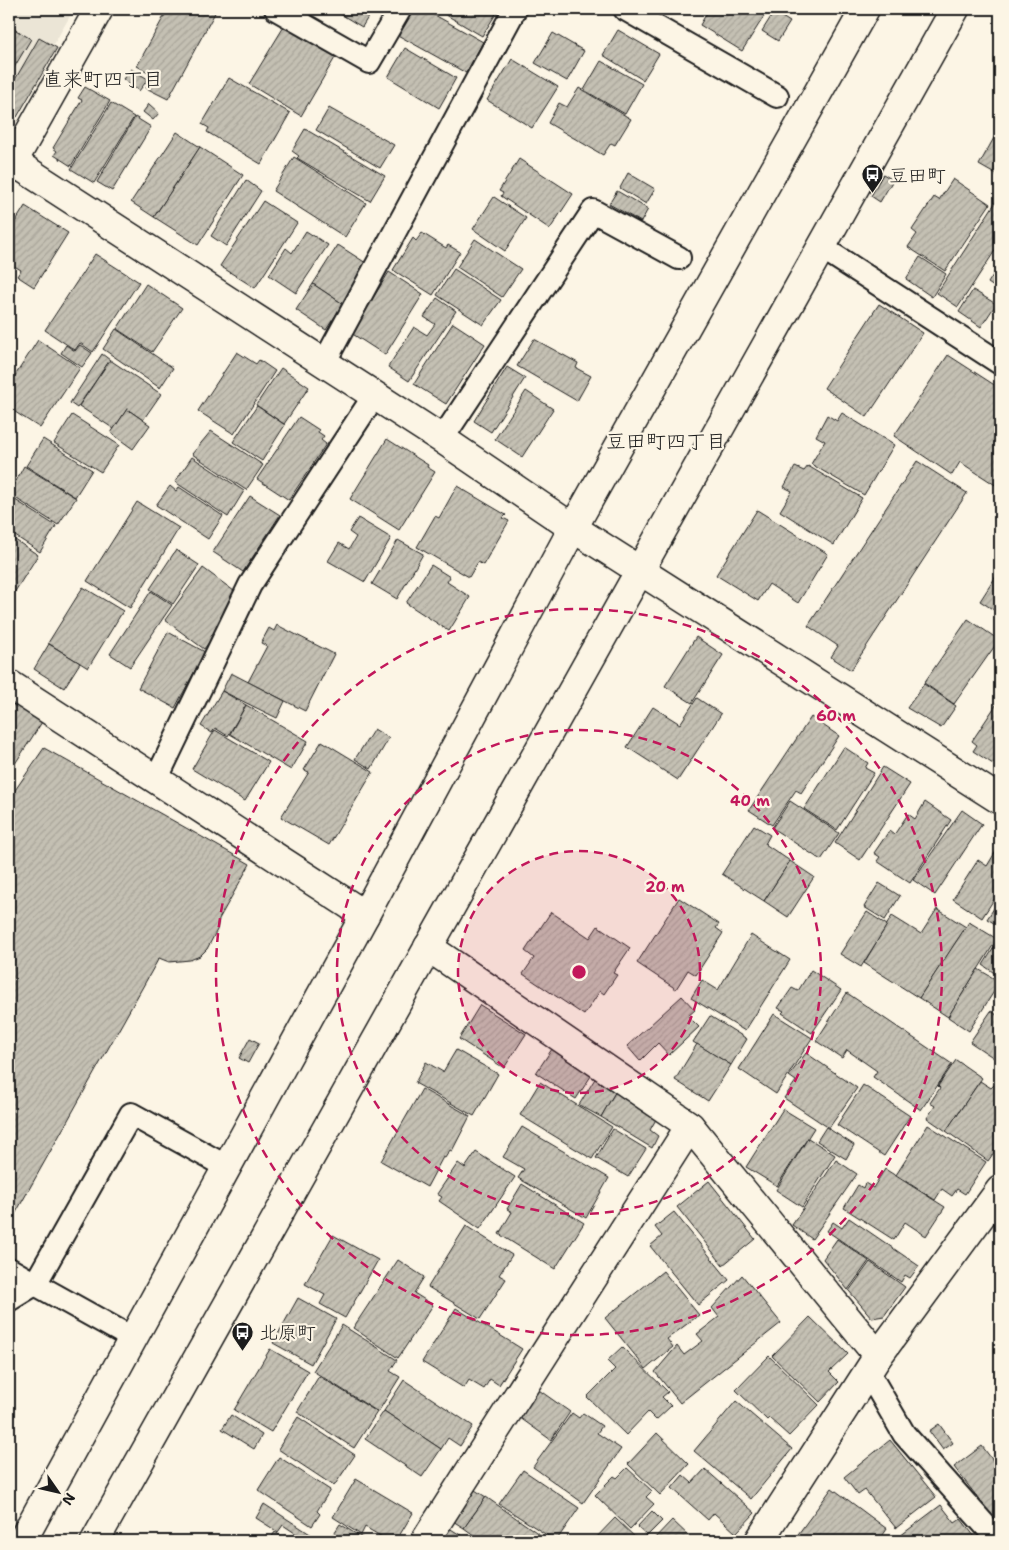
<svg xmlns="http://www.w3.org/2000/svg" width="1009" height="1550" font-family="'Shantell Sans','Klee One',sans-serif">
  <defs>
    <pattern id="building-hatch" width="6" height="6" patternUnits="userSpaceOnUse" patternTransform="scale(1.25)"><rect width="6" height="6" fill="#c4c0b3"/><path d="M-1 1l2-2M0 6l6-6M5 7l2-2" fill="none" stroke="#a8a499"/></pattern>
  </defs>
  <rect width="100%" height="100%" fill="#fcf5e5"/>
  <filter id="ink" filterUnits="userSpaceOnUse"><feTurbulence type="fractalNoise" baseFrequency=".02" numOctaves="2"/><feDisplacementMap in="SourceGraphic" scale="10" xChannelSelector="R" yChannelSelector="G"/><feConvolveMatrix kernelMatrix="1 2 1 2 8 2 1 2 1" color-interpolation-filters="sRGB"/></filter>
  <g filter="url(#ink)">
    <polygon fill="#ebe5d6" points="9,9 74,9 9,123"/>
    <g fill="url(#building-hatch)" stroke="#1c1c1c">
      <polygon points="168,9 217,9 168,99 146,88 153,75 137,66"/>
      <polygon points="332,9 373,9 362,27"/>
      <polygon points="408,9 424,9 483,42 466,73 394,33"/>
      <polygon points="436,9 499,9 482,36"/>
      <polygon points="704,9 766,9 768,10 742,51 700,25 708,11"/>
      <polygon points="774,12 790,22 778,41 762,31"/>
      <polygon points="285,25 336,56 301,116 249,84"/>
      <polygon points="9,26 31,39 9,76"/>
      <polygon points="618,30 659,54 643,80 603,55"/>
      <polygon points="553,33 584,51 567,81 535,63"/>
      <polygon points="39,38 57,48 17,117 9,112 9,90"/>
      <polygon points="405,48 456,78 439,108 388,77"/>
      <polygon points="512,59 558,87 532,128 487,100"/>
      <polygon points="601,61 642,84 625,114 584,90"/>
      <polygon points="131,69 148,79 139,91 123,79"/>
      <polygon points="229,78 290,113 261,164 207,132 209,128 202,124"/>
      <polygon points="85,87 110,101 71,166 54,155 57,151 53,148 82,100 78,98"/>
      <polygon points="579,88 631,119 615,145 611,143 603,155 548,123 559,103 567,107"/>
      <polygon points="111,103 134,117 94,183 71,169"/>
      <polygon points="149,104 159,113 153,120 143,112"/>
      <polygon points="329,108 394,145 380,168 316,130"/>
      <polygon points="135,117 151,127 112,191 97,182"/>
      <polygon points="1000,127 1000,177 979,165"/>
      <polygon points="305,129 385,176 370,201 297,158 299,156 292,151"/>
      <polygon points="177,132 200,147 154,217 131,202"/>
      <polygon points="200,147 243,175 198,245 154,217"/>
      <polygon points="294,157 366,203 345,237 273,191"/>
      <polygon points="519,159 573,194 550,229 501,196 503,193 499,191"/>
      <polygon points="628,173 655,189 646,204 620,188"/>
      <polygon points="883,174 893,180 880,202 871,196"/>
      <polygon points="953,179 990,204 945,271 908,247 917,234 912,230 934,197 939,200"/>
      <polygon points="246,180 261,191 226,246 211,236"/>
      <polygon points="617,191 648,209 641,222 609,204"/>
      <polygon points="494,197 526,218 505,251 473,229"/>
      <polygon points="997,200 1000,202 1000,243 958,307 937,293"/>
      <polygon points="263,201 297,223 255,288 220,266"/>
      <polygon points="25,206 68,233 34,287 17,276 21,270 9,263 9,232"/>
      <polygon points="306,231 328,245 296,293 269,275 286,248 292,253"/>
      <polygon points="422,233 446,248 448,245 460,252 433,295 393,270 413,238 416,241"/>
      <polygon points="475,239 521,269 502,297 457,267"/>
      <polygon points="338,245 369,265 343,304 313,284"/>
      <polygon points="95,254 139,282 93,352 80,343 75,350 45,330"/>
      <polygon points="920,257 946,274 932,297 906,279"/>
      <polygon points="1000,264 1000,291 988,283"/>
      <polygon points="454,269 501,300 483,325 437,295"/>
      <polygon points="389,272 423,294 385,355 351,333"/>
      <polygon points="146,284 182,308 152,352 117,329"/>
      <polygon points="313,284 343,304 326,330 296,310"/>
      <polygon points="973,290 996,304 981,327 959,312"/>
      <polygon points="437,298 456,311 409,381 388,367 414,327 427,335 435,324 424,317"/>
      <polygon points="879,304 923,333 867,417 824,388"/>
      <polygon points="453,323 485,344 446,404 414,384"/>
      <polygon points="116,329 173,368 160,388 103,349"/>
      <polygon points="534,339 578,363 576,368 591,376 577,401 517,366"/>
      <polygon points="38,340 80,368 40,428 12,410 15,405 9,401 9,385"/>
      <polygon points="66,345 75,351 80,345 92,353 82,367 61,353"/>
      <polygon points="237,352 256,364 259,360 275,371 234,434 198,411"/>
      <polygon points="102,354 110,360 77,408 70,403"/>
      <polygon points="948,355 996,386 997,385 1000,387 1000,488 960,462 952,475 894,436"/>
      <polygon points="110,360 161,394 143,420 127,409 114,429 79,406"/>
      <polygon points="507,367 525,378 491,432 474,421"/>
      <polygon points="281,368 309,387 284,424 256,405"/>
      <polygon points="526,391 553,409 522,457 495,439"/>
      <polygon points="257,406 285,425 262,461 233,442"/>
      <polygon points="127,409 150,425 133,449 111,433"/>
      <polygon points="842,413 894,445 864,495 811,464 825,441 816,436 827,415 837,421"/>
      <polygon points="72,415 119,445 101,472 54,443"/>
      <polygon points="299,417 319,430 318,432 324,436 321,440 326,444 289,500 257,479"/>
      <polygon points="211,431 263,465 246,490 192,454"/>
      <polygon points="43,439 92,470 75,497 26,466"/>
      <polygon points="387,439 428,465 427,467 435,472 399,530 350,499"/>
      <polygon points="192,457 244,491 228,517 175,482"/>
      <polygon points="917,461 967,493 851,670 831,657 838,646 808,626"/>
      <polygon points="24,466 76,498 58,525 9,494"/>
      <polygon points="808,466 862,498 834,545 780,511 792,491 784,487 795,467 804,471"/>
      <polygon points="170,486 176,491 179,487 223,516 208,539 156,505"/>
      <polygon points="457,486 506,515 503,518 509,521 483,565 478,562 469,577 417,547 435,516 439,518"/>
      <polygon points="9,496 56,526 40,552 9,532"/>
      <polygon points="250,496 280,515 243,572 213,552"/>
      <polygon points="137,502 179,528 130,608 87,581"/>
      <polygon points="757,510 828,554 798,603 769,584 758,601 716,575"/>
      <polygon points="358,518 391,538 365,582 328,561 339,543 349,549 356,537 349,532"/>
      <polygon points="9,536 38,555 14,593 9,590"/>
      <polygon points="398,540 423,554 397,599 372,584"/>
      <polygon points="176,550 199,565 173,604 150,589"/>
      <polygon points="431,565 450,577 447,582 470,597 449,631 406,603"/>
      <polygon points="203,568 238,594 237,604 204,649 165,620"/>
      <polygon points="1000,570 1000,614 980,601"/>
      <polygon points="83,587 123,611 88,668 48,643"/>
      <polygon points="151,591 172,605 130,667 110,654"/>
      <polygon points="968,619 999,640 954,704 924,683"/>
      <polygon points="277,625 334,654 305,711 248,682 267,646 261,643 269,628 274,631"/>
      <polygon points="168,632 205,652 175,708 138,688"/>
      <polygon points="696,637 723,655 692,703 665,686"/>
      <polygon points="49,644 80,663 64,688 34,669"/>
      <polygon points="231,673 285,701 277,718 222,691"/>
      <polygon points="924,684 956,706 941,728 907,708"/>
      <polygon points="222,691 246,705 228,736 215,728 212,733 201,726"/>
      <polygon points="697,698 721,714 678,780 627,747 653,707 680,724"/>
      <polygon points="1000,699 1000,760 997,758 993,764 973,751 977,745 972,741"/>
      <polygon points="9,700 42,722 9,773"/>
      <polygon points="246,705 308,741 291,770 230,734"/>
      <polygon points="811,717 839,736 801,793 796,790 772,825 749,810"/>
      <polygon points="374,729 389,738 371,769 355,759"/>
      <polygon points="215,730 269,762 245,801 192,769"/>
      <polygon points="322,741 373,772 329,845 281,817 309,772 304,770"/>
      <polygon points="844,747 868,763 865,768 874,773 837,830 804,809"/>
      <polygon points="44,748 250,864 219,919 217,930 207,949 200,956 190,960 169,962 159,958 9,1225 9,799"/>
      <polygon points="883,767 910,784 860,860 835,843"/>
      <polygon points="790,801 839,833 821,860 772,828"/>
      <polygon points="925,802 951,820 910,883 877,861 880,857 874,853 889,831 894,835 908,814 915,819"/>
      <polygon points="962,810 982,824 935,895 913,880"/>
      <polygon points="754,825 770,835 765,844 790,861 764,901 722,874"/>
      <polygon points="999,846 1000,890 982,918 953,899 978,860 987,866"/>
      <polygon points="790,861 814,877 788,917 764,901"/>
      <polygon points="879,883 900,896 885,920 864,907"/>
      <polygon points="679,898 719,924 716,928 723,933 696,975 688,970 676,989 637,963"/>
      <polygon points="1000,899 1000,931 997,929 999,926 987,919"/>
      <polygon points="937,909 966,927 919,998 864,963 892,916 921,934"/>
      <polygon points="551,912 590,938 598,926 630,948 613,973 617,975 604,994 600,991 584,1015 523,974 534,958 525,951"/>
      <polygon points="867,912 887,925 861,967 840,954"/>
      <polygon points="969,922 997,939 948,1017 919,998"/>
      <polygon points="751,935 790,960 745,1031 691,998 702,980 718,990"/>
      <polygon points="1000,938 1000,977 983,965"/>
      <polygon points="978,969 1000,982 969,1031 948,1017"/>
      <polygon points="811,970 841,990 812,1033 782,1013 784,1011 778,1008 792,988 798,991"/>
      <polygon points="847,993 952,1064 921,1110 873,1077 877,1071 847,1050 842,1058 816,1041"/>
      <polygon points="682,996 695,1010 688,1016 699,1027 669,1055 658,1043 640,1061 627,1046"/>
      <polygon points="480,1005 526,1034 504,1068 459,1039"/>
      <polygon points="991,1011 1000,1017 1000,1062 970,1042"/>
      <polygon points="774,1014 812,1038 776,1094 739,1069"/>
      <polygon points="710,1016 747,1039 731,1065 693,1042"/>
      <polygon points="250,1038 259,1043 248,1063 239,1058"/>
      <polygon points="697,1044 731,1065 708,1101 675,1080"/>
      <polygon points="552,1049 591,1076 576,1099 536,1073"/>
      <polygon points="456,1050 498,1074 474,1116 415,1083 426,1062 443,1072"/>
      <polygon points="806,1053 857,1088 829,1128 784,1098 796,1081 789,1076"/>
      <polygon points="956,1060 982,1078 946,1131 927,1118 935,1106 930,1103 940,1088 938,1086"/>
      <polygon points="596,1077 617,1089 601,1117 579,1105"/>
      <polygon points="980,1081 991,1088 994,1085 1000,1089 1000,1144 988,1161 946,1131"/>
      <polygon points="540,1082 612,1127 592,1159 520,1115"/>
      <polygon points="863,1085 910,1116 884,1156 837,1125"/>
      <polygon points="422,1089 470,1116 452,1151 450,1150 445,1158 443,1157 427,1187 381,1161"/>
      <polygon points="617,1089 659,1114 650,1130 658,1136 652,1148 601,1117"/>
      <polygon points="783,1109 814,1128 777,1186 746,1167"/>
      <polygon points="928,1125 986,1162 965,1194 957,1189 952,1196 942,1189 935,1200 896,1175"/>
      <polygon points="522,1127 609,1178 586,1218 518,1178 524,1169 503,1157"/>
      <polygon points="826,1127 854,1145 846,1159 817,1141"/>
      <polygon points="613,1129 646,1149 628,1177 596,1158"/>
      <polygon points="808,1138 835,1155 802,1207 776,1190"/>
      <polygon points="476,1152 515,1177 480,1229 439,1201 442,1197 437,1194 458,1163 465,1168"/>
      <polygon points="836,1160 857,1174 812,1239 792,1225"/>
      <polygon points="885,1169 945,1207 926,1236 905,1222 894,1240 844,1208 858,1185 863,1188 865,1183 873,1188"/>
      <polygon points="709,1181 755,1239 723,1265 677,1207"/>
      <polygon points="522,1184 584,1223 555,1269 499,1234 512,1212 507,1209"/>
      <polygon points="674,1212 729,1280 698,1305 650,1246 662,1236 655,1227"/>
      <polygon points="849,1218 919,1266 910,1278 905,1275 901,1282 827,1231 833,1222 842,1228"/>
      <polygon points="466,1226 512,1255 499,1275 506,1279 480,1319 428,1287"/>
      <polygon points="333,1235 378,1260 345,1318 320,1304 325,1295 305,1284"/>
      <polygon points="837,1239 869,1261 848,1290 823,1259"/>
      <polygon points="398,1260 424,1277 414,1293 433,1305 398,1358 353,1328"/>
      <polygon points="870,1262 905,1287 884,1316 872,1318 849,1291"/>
      <polygon points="663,1271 699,1315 667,1339 673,1347 646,1369 605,1318"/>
      <polygon points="742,1275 781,1323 680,1403 655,1372 677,1346 684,1355 703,1341 697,1334 719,1317 712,1308"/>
      <polygon points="298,1298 336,1319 311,1364 273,1343"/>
      <polygon points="456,1308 522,1349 499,1385 490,1379 484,1389 469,1380 464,1388 422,1362"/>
      <polygon points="810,1317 848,1354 829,1372 839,1382 820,1402 772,1356"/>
      <polygon points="342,1325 397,1360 390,1371 400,1377 378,1412 313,1371"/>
      <polygon points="622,1347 668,1392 662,1397 671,1406 656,1420 648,1412 626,1435 587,1397 615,1369 607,1361"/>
      <polygon points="270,1349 308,1371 271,1432 234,1410"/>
      <polygon points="769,1356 819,1405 789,1436 769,1418 767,1420 736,1390"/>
      <polygon points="319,1376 377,1412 354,1448 297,1412"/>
      <polygon points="404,1380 473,1426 460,1446 448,1438 441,1449 384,1411"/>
      <polygon points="536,1388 570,1412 551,1440 516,1415"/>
      <polygon points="736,1401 792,1449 751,1499 694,1451"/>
      <polygon points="384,1411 441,1449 422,1477 365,1439"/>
      <polygon points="572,1413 579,1418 583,1413 602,1426 597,1433 621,1449 583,1503 533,1467"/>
      <polygon points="231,1415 262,1435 254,1449 222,1429"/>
      <polygon points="298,1417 355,1455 334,1486 278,1449"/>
      <polygon points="939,1424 953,1443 943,1450 929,1431"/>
      <polygon points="657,1433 689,1464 660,1495 628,1464"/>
      <polygon points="890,1440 936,1497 896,1528 865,1490 858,1495 844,1477"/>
      <polygon points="982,1446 1000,1470 1000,1509 992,1516 954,1467"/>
      <polygon points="279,1457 330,1490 317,1511 320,1514 312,1526 258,1490"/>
      <polygon points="627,1468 652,1491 646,1497 654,1504 630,1529 595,1495 614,1476 617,1478"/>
      <polygon points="705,1469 755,1513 736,1533 714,1513 708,1520 672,1488 683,1475 692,1483"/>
      <polygon points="523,1470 579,1508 556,1541 499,1504"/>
      <polygon points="356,1479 413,1513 396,1541 389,1541 365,1527 361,1535 333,1517"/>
      <polygon points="470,1487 486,1497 464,1528 448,1518"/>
      <polygon points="832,1488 887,1529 879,1541 793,1541"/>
      <polygon points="486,1497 549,1541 482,1541 464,1528"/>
      <polygon points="264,1504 321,1541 294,1541 298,1535 283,1525 278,1532 256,1518"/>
      <polygon points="941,1505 955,1523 961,1519 978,1541 904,1541 900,1536"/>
      <polygon points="652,1511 662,1521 647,1536 637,1527"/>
      <polygon points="615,1518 639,1541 593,1541"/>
      <polygon points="672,1520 691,1538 689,1541 652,1541"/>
      <polygon points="340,1524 367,1541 337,1541 331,1538"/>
      <polygon points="446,1526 470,1541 436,1541"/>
      <polygon points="275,1532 289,1541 269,1541"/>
    </g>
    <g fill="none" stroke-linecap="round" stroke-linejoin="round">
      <defs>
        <g id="service">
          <polyline points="276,9 369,62 400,9"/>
          <polyline points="625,9 777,96"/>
          <polyline points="821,247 1000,363"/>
          <polyline points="324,363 515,9"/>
          <polyline points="442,439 593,211 679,258"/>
          <polyline points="156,780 250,585 374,396"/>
          <polyline points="9,1269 35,1284 9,1300"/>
          <polyline points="132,1338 35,1284 131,1114 227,1167"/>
          <polyline points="868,1372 904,1434 999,1541"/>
        </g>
        <g id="minor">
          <polyline points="9,159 442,439 573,528 1000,800"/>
          <polyline points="9,169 99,9"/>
          <polyline points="9,684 365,915"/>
          <polyline points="428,947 690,1126 878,1356"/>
          <polyline points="425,1541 690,1126"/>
          <polyline points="759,1541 878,1356 1000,1190"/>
        </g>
        <g id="tertiary">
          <polyline points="22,1541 365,915 573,528 865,9"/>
          <polyline points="95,1541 955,9"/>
        </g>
      </defs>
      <use href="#service" stroke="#1c1c1c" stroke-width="26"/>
      <use href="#minor" stroke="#1c1c1c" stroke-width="31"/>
      <use href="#tertiary" stroke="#1c1c1c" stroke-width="31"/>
      <use href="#service" stroke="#fcf5e5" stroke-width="22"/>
      <use href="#minor" stroke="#fcf5e5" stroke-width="28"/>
      <use href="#tertiary" stroke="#fcf5e5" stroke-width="28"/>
    </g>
  </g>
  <circle cx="579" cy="972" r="121" fill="#c2185b" fill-opacity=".12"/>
  <g fill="none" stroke="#c2185b" stroke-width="2.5" stroke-dasharray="9 6">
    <circle cx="579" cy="972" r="121"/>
    <circle cx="579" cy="972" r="242"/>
    <circle cx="579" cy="972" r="363"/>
  </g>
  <defs>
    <symbol id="bus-pin" viewBox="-11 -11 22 30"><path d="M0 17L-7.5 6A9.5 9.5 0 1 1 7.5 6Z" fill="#1c1c1c" stroke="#fcf5e5"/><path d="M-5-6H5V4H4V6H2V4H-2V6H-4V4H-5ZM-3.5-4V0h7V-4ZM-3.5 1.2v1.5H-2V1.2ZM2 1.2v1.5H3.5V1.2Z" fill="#fff"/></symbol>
  </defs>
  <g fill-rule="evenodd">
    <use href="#bus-pin" x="860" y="162" width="25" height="34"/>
    <use href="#bus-pin" x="230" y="1320" width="25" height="34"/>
  </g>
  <g text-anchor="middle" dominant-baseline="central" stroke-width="4.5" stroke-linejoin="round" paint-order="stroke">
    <g font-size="19" fill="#1c1c1c" stroke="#fcf5e5" text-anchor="start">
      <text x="889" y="175">豆田町</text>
      <text x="259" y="1332">北原町</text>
    </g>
    <g font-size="20" fill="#1c1c1c" stroke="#fcf5e5">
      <text x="103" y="79">直来町四丁目</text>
      <text x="666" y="441">豆田町四丁目</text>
    </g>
  </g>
  <circle cx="579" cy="972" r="8" fill="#c2185b" stroke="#fcf5e5" stroke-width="2.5"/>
  <g font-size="15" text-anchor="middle" font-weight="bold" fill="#c2185b" stroke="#fcf5e5" stroke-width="4.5" stroke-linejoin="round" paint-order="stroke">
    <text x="836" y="721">60 m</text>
    <text x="750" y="806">40 m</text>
    <text x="665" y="892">20 m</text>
  </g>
  <rect width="1009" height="1550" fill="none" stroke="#fcf5e5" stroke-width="30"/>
  <rect x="15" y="15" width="979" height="1520" fill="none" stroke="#1c1c1c" stroke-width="2" filter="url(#ink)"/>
  <g transform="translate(58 1492) rotate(124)" stroke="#fcf5e5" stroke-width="4" paint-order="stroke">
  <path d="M0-4L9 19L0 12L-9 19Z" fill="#1c1c1c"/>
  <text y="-8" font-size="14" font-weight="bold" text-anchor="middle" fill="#1c1c1c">N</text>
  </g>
</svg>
